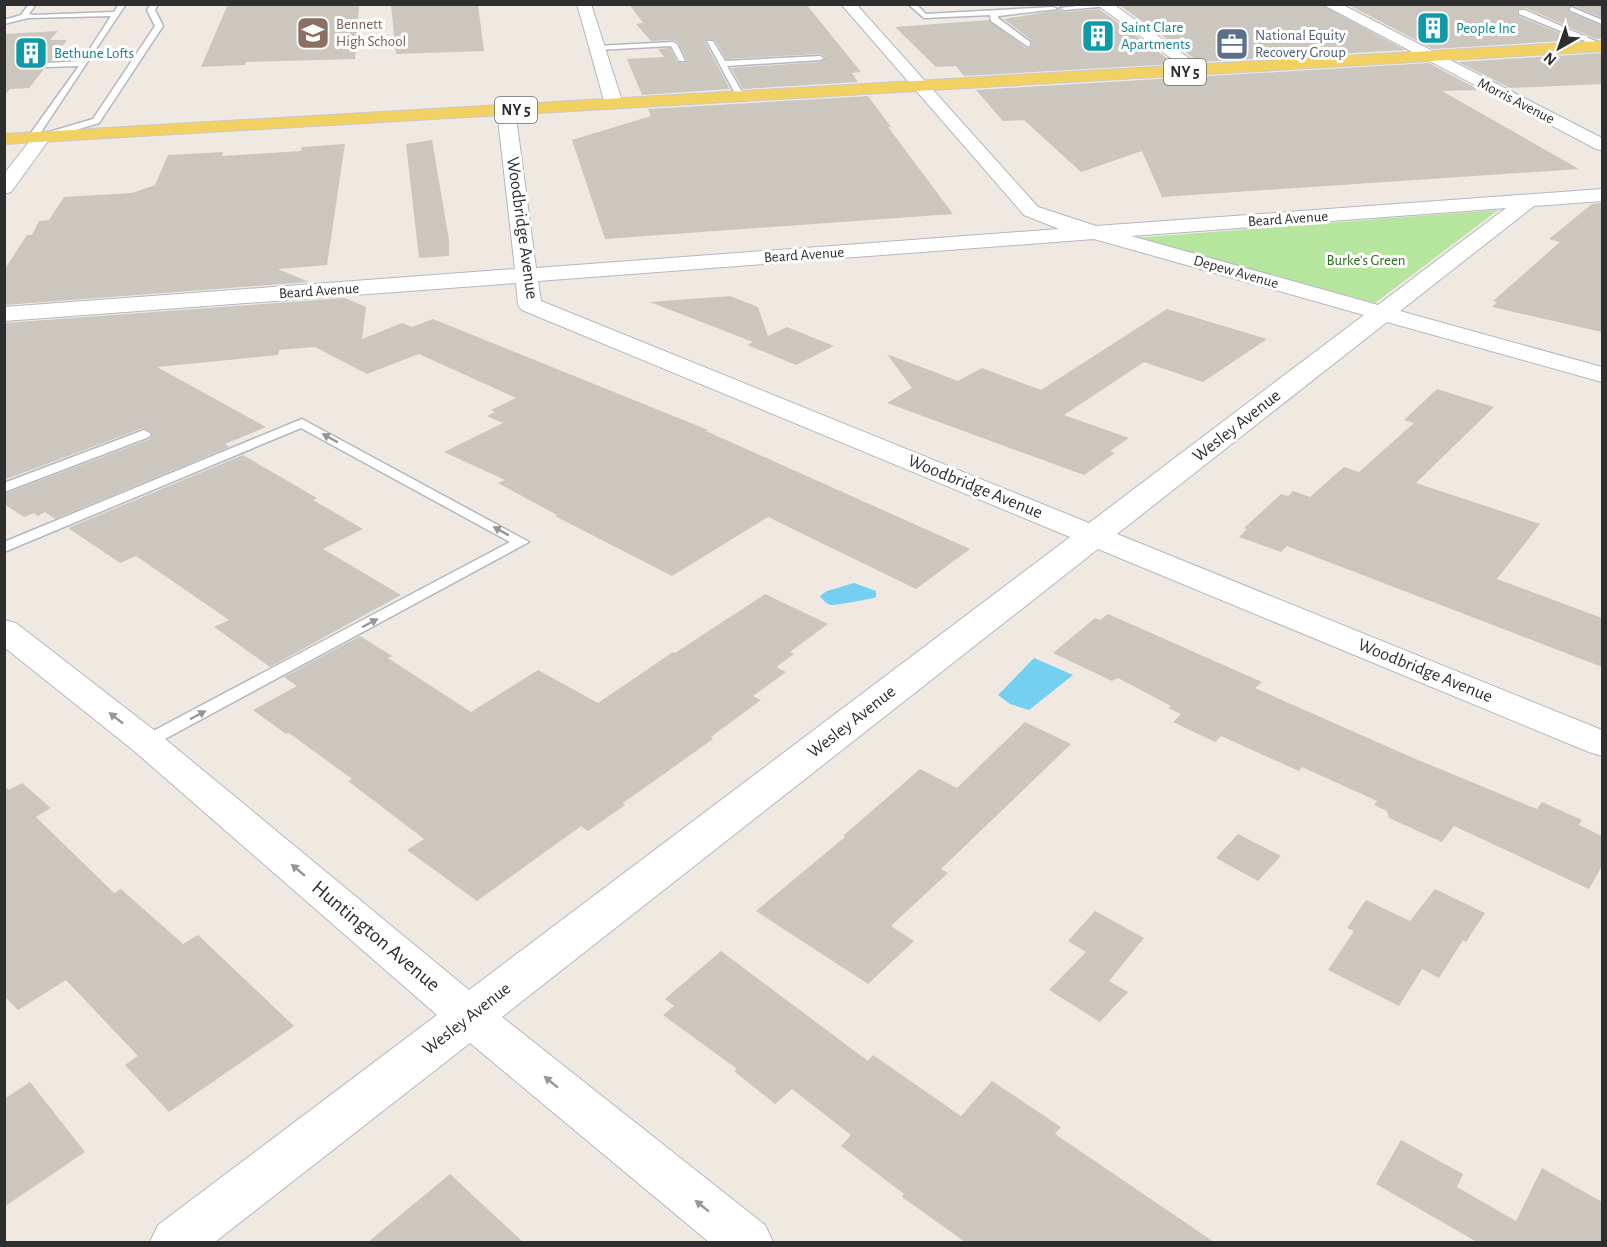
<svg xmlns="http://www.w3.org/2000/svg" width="1607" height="1247" font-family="'Alegreya Sans',sans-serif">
  <rect width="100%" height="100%" fill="#efe9e1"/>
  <polygon fill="#b6e59e" points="1498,210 1375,303 1135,238"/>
  <g fill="#75cff0">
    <path d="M854 583 876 591V597C872 599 837 605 831 605 826 604 823 600 820 596L827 591Z"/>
    <polygon points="1034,658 1073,675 1029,710 1010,704 998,695"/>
  </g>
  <g fill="#cbc7bf">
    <polygon points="228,4 359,5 355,59 246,62 245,65 201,67"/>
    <polygon points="629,4 806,4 861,72 852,73 858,82 743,89 731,68 820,62 826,57 820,54 726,59 715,40 707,39 705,42 730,89 642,95 627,59 664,57 658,49 670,48 677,62 685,63 687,60 678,42 673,40 651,41 636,24 643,23"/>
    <polygon points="1118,4 1320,4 1405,50 1199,62"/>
    <polygon points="1347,4 1602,4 1602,18 1572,5 1567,11 1602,26 1602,39 1596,39 1526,8 1519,8 1517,10 1518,16 1577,40 1433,49"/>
    <polygon points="391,5 478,5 484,51 396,54"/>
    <polygon points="1099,9 1175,64 964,76 956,66 936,67 895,27 989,20 1026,48 1030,48 1032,46 1031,40 1004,19 1059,10 1064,12"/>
    <polygon points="58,31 50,40 67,40 51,61 41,64 45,68 29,88 10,89 4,96 4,34"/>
    <polygon points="1602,53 1602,84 1510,88 1458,62"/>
    <polygon points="1429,63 1479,90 1442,91 1579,169 1162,197 1142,151 1081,172 1024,120 1003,121 976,90"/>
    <polygon points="868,96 891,127 888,127 953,214 605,239 572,140 651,116 648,109"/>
    <polygon points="432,140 449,240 449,256 419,258 406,144"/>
    <polygon points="345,144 327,265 278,269 309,282 4,305 4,270 27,235 32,235 39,221 49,220 64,197 132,193 155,185 168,155 223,152 222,156 301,151 302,147"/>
    <polygon points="1592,204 1602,203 1602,332 1492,307 1497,302 1493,301 1560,242 1549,239"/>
    <polygon points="730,296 758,307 768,336 787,327 834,346 796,365 747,345 753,342 650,302"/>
    <polygon points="345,298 366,307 362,339 402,323 412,327 433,319 708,430 706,431 970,549 916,589 768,517 672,576 555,516 557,515 498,483 505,480 444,452 503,423 487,416 495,412 491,410 516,398 419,354 367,374 315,347 279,350 278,355 157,367 266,427 225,444 229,447 55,519 45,512 38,516 34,513 24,517 4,504 4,494 150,439 153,433 143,428 4,480 4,323"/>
    <polygon points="1167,309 1267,339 1203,382 1144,362 1064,415 1129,438 1110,451 1115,453 1084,475 887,403 912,388 887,354 958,381 982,368 1041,390"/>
    <polygon points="1437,389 1494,407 1416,483 1540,524 1497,579 1602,618 1602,667 1287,546 1281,552 1239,537 1247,529 1244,528 1281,494 1288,496 1293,491 1310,497 1344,467 1359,472 1414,423 1404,420"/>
    <polygon points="243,455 317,498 313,500 363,529 323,549 401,595 270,667 214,627 229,620 136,556 120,563 68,528"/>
    <polygon points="765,594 828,624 790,652 794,654 776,667 786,672 753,696 761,700 711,737 713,739 623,803 625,805 588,831 581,826 477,901 407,850 424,839 348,781 352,779 289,733 286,734 253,710 297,686 284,677 360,636 392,656 388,658 471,712 538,670 598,703 673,652 675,653"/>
    <polygon points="1108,614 1262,682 1255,688 1411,757 1537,809 1542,802 1582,820 1579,825 1602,836 1602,866 1589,889 1454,826 1442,842 1389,818 1387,811 1374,805 1377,801 1302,767 1299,771 1221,736 1215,742 1173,722 1181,714 1168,708 1171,706 1118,678 1112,681 1053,653 1095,618 1100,620"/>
    <polygon points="1025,722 1071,744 941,869 948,873 891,926 914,941 868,984 756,911 845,837 843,836 920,769 957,788"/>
    <polygon points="22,783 51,808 36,817 114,893 121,889 183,944 198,935 294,1026 169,1112 125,1065 138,1056 66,980 18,1010 4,996 4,786 9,790"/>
    <polygon points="1238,834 1281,856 1258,881 1216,858"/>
    <polygon points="1435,889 1485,913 1466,942 1463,940 1439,978 1422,969 1399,1006 1328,970 1354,931 1347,928 1366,900 1410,921"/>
    <polygon points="1095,911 1144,938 1109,981 1128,992 1100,1022 1049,990 1086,952 1068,941"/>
    <polygon points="721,951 868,1061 873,1055 961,1116 992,1081 1061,1127 1055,1134 1214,1242 965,1242 902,1197 904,1194 841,1146 851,1135 792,1089 775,1104 734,1071 737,1069 663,1015 674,1006 665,999"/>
    <polygon points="30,1082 85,1152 4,1207 4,1099"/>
    <polygon points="1401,1140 1463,1174 1457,1187 1516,1221 1542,1168 1602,1202 1602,1242 1477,1242 1376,1184"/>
    <polygon points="450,1174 523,1242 368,1242"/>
  </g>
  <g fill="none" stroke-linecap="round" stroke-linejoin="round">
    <defs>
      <g id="service">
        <polygon points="29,4 36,4 29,14 33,15 114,12 119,4 126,4 39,135 93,119 155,26 147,10 151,4 158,4 155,10 163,26 99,123 42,140 28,137 79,66 47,67 43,65 47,63 82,61 111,16 28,18 4,24 4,20 21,15"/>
        <polygon points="908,4 916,4 926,14 1053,7 1057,9 998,16 998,18 1030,42 1030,46 1027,46 991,21 990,15 924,18"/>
        <polygon points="1093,4 1109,6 1064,10 1060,8"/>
        <polygon points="1571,7 1602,20 1602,24 1569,10"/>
        <polygon points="1519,10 1525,10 1602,44 1602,48 1519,14"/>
        <polygon points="707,41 713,41 725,61 820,56 824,58 820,60 727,66 745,97 741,100 737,97"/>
        <polygon points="673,42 677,44 685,61 679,61 671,46 597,50 593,48 597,46"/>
        <polygon points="302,419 529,542 152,746 140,746 137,742 140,738 510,542 301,428 4,552 4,542"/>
        <polygon points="144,430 151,434 149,437 4,492 4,483"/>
      </g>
      <g id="minor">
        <polygon points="577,4 591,4 623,104 620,108 608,108 605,104"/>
        <path d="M841 4H856L1038 207 1096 226 1602 189V201L1534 206 1400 311 1602 367V382L1387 322 1117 534 1602 730V756L1589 752 1098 549 502 1017 765 1225 773 1242H709L470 1043 215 1242H150L158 1225 437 1015 133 750 4 647V620L16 623 159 734 469 990 1070 537 522 310 518 305 516 283 4 321V307L515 269 497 110 500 106H512L515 110 536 268 1059 229 1024 215ZM1506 208 1378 305 1131 236ZM1094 239 1364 315 1089 523 541 301 538 281Z"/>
        <polygon points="1096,4 1113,4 1207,71 1205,74 1193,74"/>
        <polygon points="1322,4 1341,4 1602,138 1602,150 1596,149"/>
        <polygon points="42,132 48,133 51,137 11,192 4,194 4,174 36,133"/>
      </g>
      <polygon id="primary" points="1602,41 1602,51 4,144 4,134"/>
    </defs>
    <use href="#service" stroke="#b4b7c1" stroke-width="3"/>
    <use href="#minor" stroke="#b4b7c1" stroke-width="2"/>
    <use href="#primary" stroke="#c9c9c9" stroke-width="2"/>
    <use href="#service" fill="#fff" fill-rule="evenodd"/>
    <use href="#minor" fill="#fff" fill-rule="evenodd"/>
    <use href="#primary" fill="#f2d163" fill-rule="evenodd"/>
  </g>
  <defs><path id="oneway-solid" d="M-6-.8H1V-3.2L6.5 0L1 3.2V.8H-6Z" transform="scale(1.5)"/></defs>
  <g fill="#969696">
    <use href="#oneway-solid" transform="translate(330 438) rotate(-151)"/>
    <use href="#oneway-solid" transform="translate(501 531) rotate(-151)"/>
    <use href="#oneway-solid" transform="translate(370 623) rotate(-28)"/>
    <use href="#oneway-solid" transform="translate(198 715) rotate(-28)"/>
    <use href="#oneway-solid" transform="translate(116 718) rotate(-142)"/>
    <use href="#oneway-solid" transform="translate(298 870) rotate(-140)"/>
    <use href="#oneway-solid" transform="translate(551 1082) rotate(-141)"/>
    <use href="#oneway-solid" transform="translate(702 1206) rotate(-141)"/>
  </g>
  <defs>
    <symbol id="building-square" viewBox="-11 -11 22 22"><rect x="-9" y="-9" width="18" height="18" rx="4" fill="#0f9aa8" stroke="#fff"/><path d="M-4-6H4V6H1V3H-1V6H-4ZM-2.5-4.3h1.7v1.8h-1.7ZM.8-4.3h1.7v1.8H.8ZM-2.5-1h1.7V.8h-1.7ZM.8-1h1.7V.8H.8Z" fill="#fff"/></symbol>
    <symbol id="school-square" viewBox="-11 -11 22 22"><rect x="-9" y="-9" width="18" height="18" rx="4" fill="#8d6e63" stroke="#fff"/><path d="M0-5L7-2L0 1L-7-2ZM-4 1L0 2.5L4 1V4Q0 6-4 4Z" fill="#fff"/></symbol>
    <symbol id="office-square" viewBox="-11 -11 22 22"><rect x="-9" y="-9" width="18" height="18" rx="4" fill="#5c6f8a" stroke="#fff"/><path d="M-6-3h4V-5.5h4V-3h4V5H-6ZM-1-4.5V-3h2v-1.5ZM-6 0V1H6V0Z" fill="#fff"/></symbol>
  </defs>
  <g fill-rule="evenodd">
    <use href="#building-square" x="1414" y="9" width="38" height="38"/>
    <use href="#school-square" x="294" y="14" width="38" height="38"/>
    <use href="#building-square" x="1079" y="17" width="38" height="38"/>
    <use href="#office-square" x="1213" y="25" width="38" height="38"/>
    <use href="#building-square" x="12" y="34" width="38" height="38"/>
  </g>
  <g text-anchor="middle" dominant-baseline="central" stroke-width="6" stroke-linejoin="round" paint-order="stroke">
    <g font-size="15" fill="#785e54" stroke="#fff" text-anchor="start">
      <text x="336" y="24">Bennett<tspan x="336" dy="17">High School</tspan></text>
    </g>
    <g font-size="15" fill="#0d838f" stroke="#fff" text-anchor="start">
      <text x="1121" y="27">Saint Clare<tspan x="1121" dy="17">Apartments</tspan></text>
      <text x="1456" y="28">People Inc</text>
      <text x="54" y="53">Bethune Lofts</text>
    </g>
    <g font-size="15" fill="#4e5e75" stroke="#fff" text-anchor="start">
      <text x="1255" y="35">National Equity<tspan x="1255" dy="17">Recovery Group</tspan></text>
    </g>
    <g font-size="15" fill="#2e2e2e" stroke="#fff">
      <text transform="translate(1516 101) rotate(27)">Morris Avenue</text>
      <text transform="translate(1288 219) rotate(-4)">Beard Avenue</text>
      <text transform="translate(804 255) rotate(-4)">Beard Avenue</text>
      <text transform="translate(1236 272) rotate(16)">Depew Avenue</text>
      <text transform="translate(319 291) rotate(-4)">Beard Avenue</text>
    </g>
    <g font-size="15" fill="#2c6e1b" stroke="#fff">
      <text x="1366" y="260">Burke's Green</text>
    </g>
    <g fill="#fff" stroke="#6d6d6d" stroke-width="1.5">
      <rect x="1164" y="59" width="42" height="26" rx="4.5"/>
      <rect x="495" y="97" width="42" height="26" rx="4.5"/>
    </g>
    <g font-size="16" font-weight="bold" fill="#2e2e2e">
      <text x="1185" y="72">NY 5</text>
      <text x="516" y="110">NY 5</text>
    </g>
    <g font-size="18" fill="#2e2e2e" stroke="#fff">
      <text transform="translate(522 228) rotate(82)">Woodbridge Avenue</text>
      <text transform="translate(1237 426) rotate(-38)">Wesley Avenue</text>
      <text transform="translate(975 487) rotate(22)">Woodbridge Avenue</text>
      <text transform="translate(1425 671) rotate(22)">Woodbridge Avenue</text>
      <text transform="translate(852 722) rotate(-38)">Wesley Avenue</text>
      <text transform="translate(467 1019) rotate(-38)">Wesley Avenue</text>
    </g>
    <g font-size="21" fill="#2e2e2e" stroke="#fff">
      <text transform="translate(376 936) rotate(40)">Huntington Avenue</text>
    </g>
  </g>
  <rect width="1607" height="1247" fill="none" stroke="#2e2e2e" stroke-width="12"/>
  <g transform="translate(1559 48) rotate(220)" stroke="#ffffff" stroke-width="4.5" paint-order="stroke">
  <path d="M0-4.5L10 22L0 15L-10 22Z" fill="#2e2e2e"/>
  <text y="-9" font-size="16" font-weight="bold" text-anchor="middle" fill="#2e2e2e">N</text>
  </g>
</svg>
